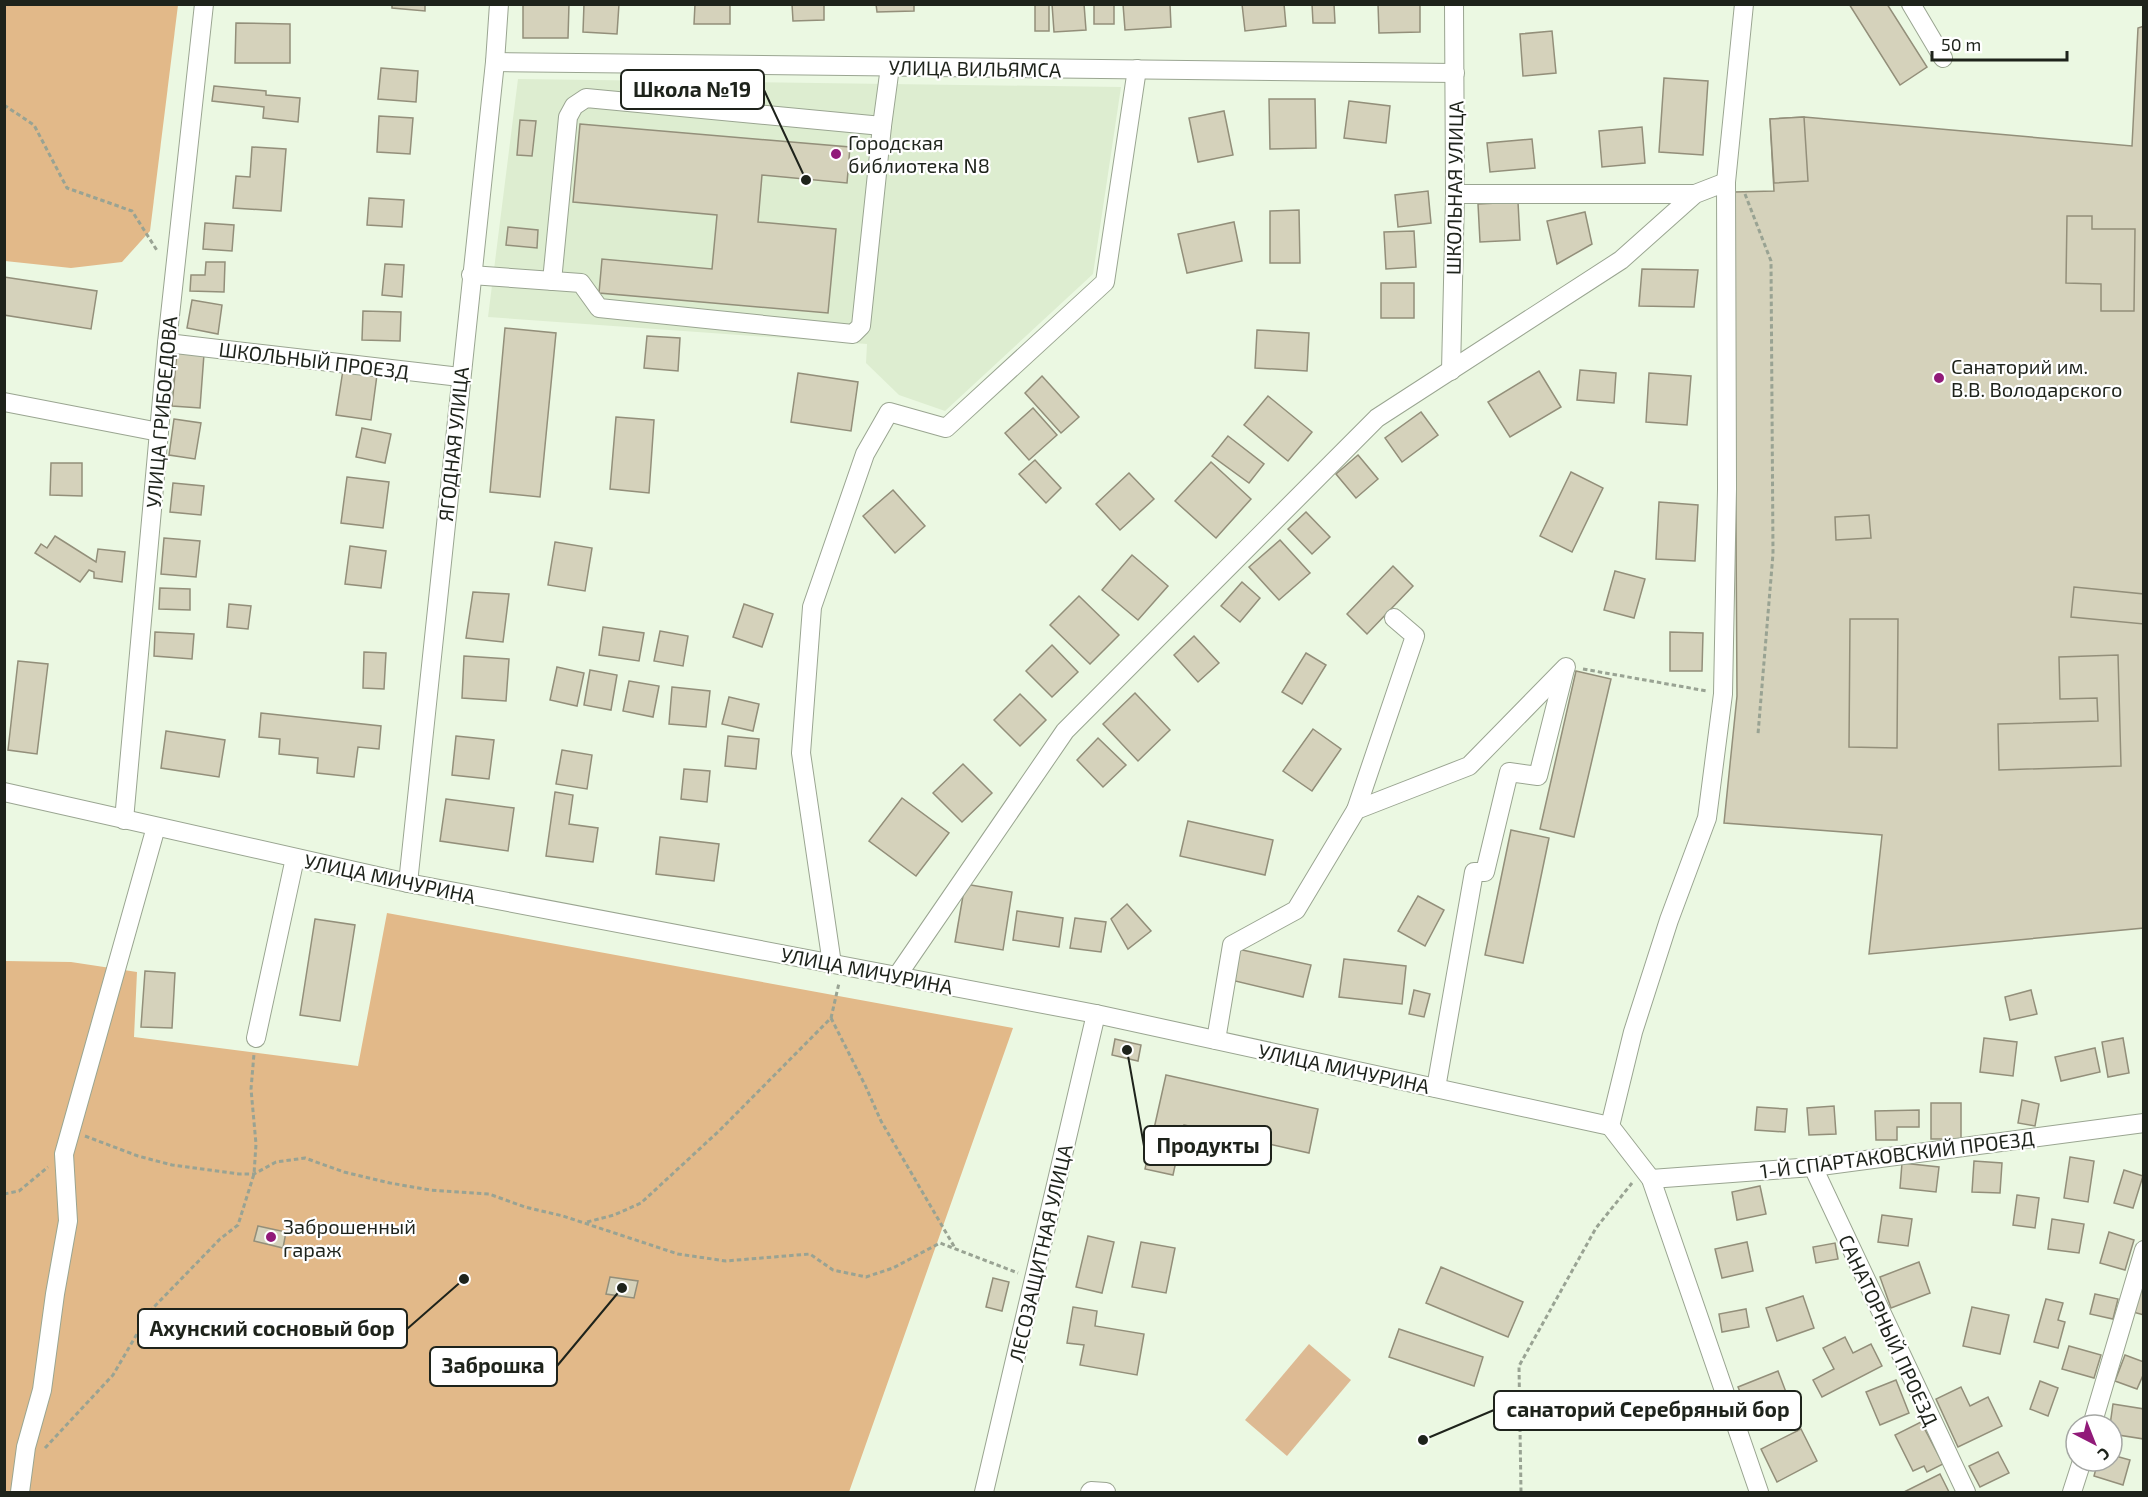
<svg xmlns="http://www.w3.org/2000/svg" width="2148" height="1497" font-family="'Exo 2',sans-serif">
  <rect width="100%" height="100%" fill="#ebf8e2"/>
  <polygon fill="#ddedd0" points="518,79 1121,87 1093,274 945,411 899,395 866,363 867,344 488,317"/>
  <polygon fill="#ddba93" points="1309,1344 1351,1380 1287,1456 1245,1420"/>
  <g fill="#e2b989">
    <polygon points="5,4 178,5 150,231 122,262 71,268 5,261"/>
    <polygon points="387,913 1013,1028 849,1492 5,1492 5,961 71,962 137,972 134,1037 358,1066"/>
  </g>
  <g fill="#d5d2bb" stroke="#938f7a" stroke-width="1.5">
    <polygon points="392,4 425,4 425,11 392,8"/>
    <polygon points="523,4 569,4 568,38 523,38"/>
    <polygon points="584,4 619,4 617,34 583,32"/>
    <polygon points="695,4 730,4 730,24 694,24"/>
    <polygon points="792,4 824,4 824,20 793,21"/>
    <polygon points="876,4 914,4 914,11 877,12"/>
    <rect x="1035" y="4" width="14" height="27"/>
    <polygon points="1052,4 1084,4 1086,30 1054,32"/>
    <rect x="1094" y="4" width="20" height="20"/>
    <polygon points="1123,4 1170,4 1171,27 1125,30"/>
    <polygon points="1242,4 1284,4 1286,26 1245,31"/>
    <polygon points="1312,4 1334,4 1335,23 1313,23"/>
    <polygon points="1378,4 1420,4 1420,32 1379,33"/>
    <polygon points="1849,4 1887,4 1927,67 1900,85"/>
    <polygon points="236,23 290,24 290,63 235,63"/>
    <polygon points="2144,26 2144,928 1869,954 1882,835 1724,823 1737,696 1734,192 1774,191 1770,119 1804,117 2132,146 2138,28"/>
    <polygon points="1552,31 1556,73 1523,76 1520,34"/>
    <polygon points="381,68 418,71 416,102 378,99"/>
    <polygon points="1664,78 1708,81 1703,155 1659,152"/>
    <polygon points="214,86 266,91 266,95 300,98 298,122 263,118 264,107 212,101"/>
    <polygon points="1269,99 1315,99 1316,148 1270,149"/>
    <polygon points="1349,101 1390,106 1386,143 1344,138"/>
    <polygon points="1224,111 1233,155 1198,162 1189,118"/>
    <polygon points="379,116 413,118 410,154 377,152"/>
    <polygon points="1804,117 1808,181 1774,183 1770,119"/>
    <polygon points="520,120 536,121 532,156 517,155"/>
    <polygon points="580,124 850,147 847,183 762,175 758,222 836,229 828,313 599,293 602,259 712,269 717,215 573,202"/>
    <polygon points="1642,127 1645,163 1602,167 1599,131"/>
    <polygon points="1532,139 1535,168 1490,172 1487,143"/>
    <polygon points="252,147 286,149 281,211 233,208 236,176 250,177"/>
    <polygon points="1428,191 1431,223 1398,227 1395,195"/>
    <polygon points="369,198 404,200 402,227 367,225"/>
    <polygon points="1518,202 1520,240 1480,242 1478,204"/>
    <polygon points="1299,210 1300,263 1270,263 1270,211"/>
    <polygon points="1585,212 1592,244 1557,264 1547,221"/>
    <polygon points="2067,216 2092,216 2092,229 2135,229 2134,311 2101,311 2101,284 2066,283"/>
    <polygon points="1234,222 1242,261 1187,273 1178,234"/>
    <polygon points="205,223 234,225 232,251 203,249"/>
    <polygon points="508,227 538,230 537,248 506,245"/>
    <polygon points="1414,231 1416,267 1386,269 1384,232"/>
    <polygon points="206,262 225,262 224,292 190,291 191,275 205,275"/>
    <polygon points="385,264 404,265 402,297 382,295"/>
    <polygon points="1642,269 1698,270 1694,307 1639,306"/>
    <polygon points="4,277 97,291 91,329 4,315"/>
    <rect x="1381" y="283" width="33" height="35"/>
    <polygon points="192,300 222,305 218,334 187,328"/>
    <polygon points="363,311 401,312 400,341 362,340"/>
    <polygon points="505,328 556,333 540,497 490,492"/>
    <polygon points="1257,330 1309,333 1307,371 1255,368"/>
    <polygon points="647,336 680,338 678,371 644,368"/>
    <polygon points="177,352 204,354 200,408 172,406"/>
    <polygon points="343,370 377,375 371,420 336,415"/>
    <polygon points="1580,370 1616,373 1614,403 1577,400"/>
    <polygon points="1539,371 1561,407 1510,437 1488,402"/>
    <polygon points="798,373 858,382 851,431 791,422"/>
    <polygon points="1649,373 1691,376 1687,425 1646,422"/>
    <polygon points="1042,376 1079,417 1061,433 1025,393"/>
    <polygon points="1268,396 1312,432 1288,461 1244,425"/>
    <polygon points="1033,408 1057,435 1029,460 1005,433"/>
    <polygon points="1421,412 1438,435 1402,462 1385,438"/>
    <polygon points="616,417 654,420 649,493 610,489"/>
    <polygon points="174,419 201,423 195,459 169,455"/>
    <polygon points="362,428 391,434 385,463 356,457"/>
    <polygon points="1228,436 1264,464 1249,483 1212,456"/>
    <polygon points="1358,455 1378,479 1356,498 1336,474"/>
    <polygon points="1035,460 1061,488 1046,503 1019,474"/>
    <polygon points="1211,462 1251,499 1216,538 1175,501"/>
    <polygon points="51,463 82,463 82,496 50,495"/>
    <polygon points="1571,472 1603,488 1572,552 1540,536"/>
    <polygon points="1129,473 1154,499 1120,530 1096,504"/>
    <polygon points="347,477 389,482 383,528 341,523"/>
    <polygon points="173,483 204,486 201,515 170,512"/>
    <polygon points="893,490 925,526 895,553 863,516"/>
    <polygon points="1659,502 1698,505 1695,561 1656,559"/>
    <polygon points="1306,512 1330,537 1312,554 1288,529"/>
    <polygon points="1869,515 1871,538 1836,540 1835,517"/>
    <polygon points="55,536 96,562 98,549 125,552 122,582 94,578 94,572 89,570 80,582 35,553 41,544 47,548"/>
    <polygon points="164,538 200,541 196,577 161,574"/>
    <polygon points="1280,540 1310,573 1279,600 1249,567"/>
    <polygon points="555,542 592,548 585,591 548,585"/>
    <polygon points="350,546 386,551 381,588 345,584"/>
    <polygon points="1132,555 1168,586 1138,620 1102,590"/>
    <polygon points="1393,566 1413,586 1367,634 1347,614"/>
    <polygon points="1615,571 1645,579 1634,618 1604,610"/>
    <polygon points="1242,582 1260,598 1240,622 1221,606"/>
    <polygon points="2074,587 2144,594 2144,624 2071,617"/>
    <polygon points="160,588 190,589 190,610 159,609"/>
    <polygon points="473,592 509,594 503,642 466,638"/>
    <polygon points="1079,596 1119,635 1090,664 1050,625"/>
    <polygon points="229,604 251,606 248,629 227,627"/>
    <polygon points="744,604 773,614 762,647 733,637"/>
    <polygon points="1850,619 1898,619 1897,748 1849,747"/>
    <polygon points="603,627 644,633 639,661 599,655"/>
    <polygon points="660,631 688,636 683,666 654,661"/>
    <polygon points="155,632 194,634 192,659 154,656"/>
    <polygon points="1670,632 1703,633 1702,671 1670,671"/>
    <polygon points="1194,636 1219,663 1198,682 1174,655"/>
    <polygon points="1052,645 1078,672 1052,697 1026,671"/>
    <polygon points="364,652 386,653 384,689 363,688"/>
    <polygon points="1306,653 1326,665 1302,704 1282,692"/>
    <polygon points="2118,655 2121,766 1999,770 1998,724 2098,721 2097,698 2060,699 2059,657"/>
    <polygon points="464,656 509,659 506,701 462,698"/>
    <polygon points="18,661 48,664 37,754 8,750"/>
    <polygon points="557,667 584,673 577,706 550,700"/>
    <polygon points="590,670 617,675 611,710 584,705"/>
    <polygon points="1576,671 1611,679 1574,837 1540,829"/>
    <polygon points="629,681 659,686 653,717 623,711"/>
    <polygon points="672,687 710,691 706,727 669,724"/>
    <polygon points="1135,693 1170,730 1138,761 1103,724"/>
    <polygon points="1020,694 1046,720 1020,746 994,720"/>
    <polygon points="729,697 759,704 753,731 722,724"/>
    <polygon points="261,713 381,726 379,749 358,747 354,777 317,773 318,758 279,754 280,739 259,737"/>
    <polygon points="1313,729 1341,749 1312,791 1283,771"/>
    <polygon points="166,731 225,740 219,777 161,768"/>
    <polygon points="456,736 494,740 489,779 452,775"/>
    <polygon points="728,736 759,739 756,769 725,766"/>
    <polygon points="1098,738 1126,765 1103,787 1077,760"/>
    <polygon points="562,750 592,755 587,789 556,784"/>
    <polygon points="963,764 992,793 962,822 933,793"/>
    <polygon points="684,769 710,771 707,802 681,799"/>
    <polygon points="555,792 573,795 569,824 598,828 593,862 546,856"/>
    <polygon points="902,798 949,833 916,876 869,841"/>
    <polygon points="446,799 514,808 508,851 440,841"/>
    <polygon points="1188,821 1273,840 1265,875 1180,856"/>
    <polygon points="1511,830 1549,838 1523,963 1485,955"/>
    <polygon points="660,837 719,844 714,881 656,874"/>
    <polygon points="965,884 1012,892 1003,950 955,942"/>
    <polygon points="1418,896 1444,910 1425,946 1398,931"/>
    <polygon points="1127,904 1151,931 1128,949 1111,919"/>
    <polygon points="1017,911 1063,918 1059,947 1013,940"/>
    <polygon points="1075,918 1106,922 1101,952 1070,948"/>
    <polygon points="315,919 355,925 340,1021 300,1015"/>
    <polygon points="1238,949 1311,965 1303,997 1231,980"/>
    <polygon points="1344,959 1406,966 1402,1004 1339,997"/>
    <polygon points="145,971 175,973 172,1028 141,1027"/>
    <polygon points="1414,990 1430,994 1424,1017 1409,1014"/>
    <polygon points="2031,990 2037,1014 2010,1020 2005,997"/>
    <polygon points="1984,1038 2017,1042 2013,1076 1980,1072"/>
    <polygon points="2123,1038 2129,1073 2108,1077 2102,1042"/>
    <polygon points="1115,1039 1141,1045 1138,1061 1112,1055"/>
    <polygon points="2095,1048 2100,1072 2061,1081 2055,1057"/>
    <polygon points="1166,1075 1318,1109 1309,1153 1184,1125 1173,1175 1145,1169"/>
    <polygon points="2022,1100 2039,1104 2035,1126 2018,1123"/>
    <rect x="1931" y="1103" width="30" height="36"/>
    <polygon points="1834,1106 1836,1134 1809,1135 1807,1108"/>
    <polygon points="1757,1107 1787,1109 1785,1132 1755,1130"/>
    <polygon points="1919,1110 1919,1127 1897,1127 1897,1140 1876,1140 1875,1111"/>
    <polygon points="2070,1157 2094,1161 2088,1202 2064,1198"/>
    <polygon points="1974,1161 2002,1163 2000,1193 1972,1192"/>
    <polygon points="1902,1163 1939,1167 1936,1192 1900,1188"/>
    <polygon points="2124,1170 2143,1176 2133,1208 2114,1203"/>
    <polygon points="1760,1186 1766,1214 1737,1220 1732,1192"/>
    <polygon points="2017,1195 2039,1198 2035,1228 2013,1225"/>
    <polygon points="1882,1215 1912,1219 1908,1246 1878,1242"/>
    <polygon points="2052,1219 2084,1224 2079,1253 2048,1249"/>
    <polygon points="258,1226 286,1232 283,1248 254,1241"/>
    <polygon points="2109,1232 2134,1240 2125,1270 2100,1263"/>
    <polygon points="1088,1236 1114,1242 1102,1293 1076,1287"/>
    <polygon points="1141,1242 1175,1248 1166,1293 1132,1287"/>
    <polygon points="1747,1242 1753,1271 1722,1278 1715,1249"/>
    <polygon points="1835,1243 1838,1259 1816,1263 1813,1247"/>
    <polygon points="1919,1262 1930,1293 1891,1308 1880,1277"/>
    <polygon points="1441,1267 1523,1302 1508,1337 1426,1303"/>
    <polygon points="610,1277 638,1281 634,1298 606,1294"/>
    <polygon points="993,1278 1009,1282 1002,1311 986,1307"/>
    <polygon points="2142,1288 2144,1288 2144,1315 2133,1312"/>
    <polygon points="2095,1294 2118,1299 2113,1319 2090,1314"/>
    <polygon points="1803,1296 1814,1328 1777,1341 1766,1308"/>
    <polygon points="2046,1299 2063,1303 2058,1320 2065,1322 2058,1348 2034,1342"/>
    <polygon points="1073,1307 1097,1311 1095,1326 1144,1334 1137,1375 1080,1365 1084,1345 1067,1343"/>
    <polygon points="1972,1307 2009,1315 2000,1354 1963,1346"/>
    <polygon points="1746,1309 1749,1327 1722,1332 1719,1314"/>
    <polygon points="1399,1329 1483,1357 1474,1386 1389,1357"/>
    <polygon points="1845,1337 1853,1353 1871,1344 1882,1366 1822,1397 1813,1380 1834,1369 1823,1348"/>
    <polygon points="2069,1346 2101,1355 2094,1378 2062,1369"/>
    <polygon points="2125,1355 2144,1362 2144,1373 2137,1389 2115,1381"/>
    <polygon points="1778,1371 1792,1408 1753,1424 1738,1387"/>
    <polygon points="1896,1380 1909,1413 1880,1425 1866,1392"/>
    <polygon points="2040,1381 2058,1388 2048,1416 2030,1409"/>
    <polygon points="1961,1387 1970,1406 1988,1397 2002,1426 1958,1447 1936,1399"/>
    <polygon points="2113,1404 2144,1409 2144,1439 2112,1434 2112,1425 2110,1425"/>
    <polygon points="1921,1422 1943,1464 1927,1472 1924,1466 1913,1471 1895,1435"/>
    <polygon points="1801,1429 1817,1461 1777,1482 1761,1449"/>
    <polygon points="1998,1452 2009,1473 1980,1487 1969,1466"/>
    <polygon points="2112,1455 2130,1460 2123,1485 2094,1476 2098,1461 2112,1461"/>
    <polygon points="1940,1474 1949,1492 1904,1492"/>
  </g>
  <g fill="none" stroke-linecap="round" stroke-linejoin="round">
    <defs>
      <g id="minor">
        <polyline points="1911,4 1943,58"/>
        <polyline points="495,62 1455,73"/>
        <polyline points="1455,194 1695,194"/>
        <polyline points="471,275 581,283 599,308 853,334 861,326 882,126"/>
        <polyline points="552,281 568,117 574,106 586,98 882,126 890,67"/>
        <polyline points="167,343 460,377"/>
        <polyline points="1451,371 1455,194 1454,4"/>
        <polyline points="4,402 159,432"/>
        <polyline points="4,792 408,883 1096,1014 1610,1126"/>
        <polyline points="1356,810 1415,636 1394,618"/>
        <polyline points="124,820 167,343 204,4"/>
        <polyline points="408,883 495,62 499,4"/>
        <polyline points="832,964 801,753 812,607 865,454 889,412 946,428 1105,282 1137,69"/>
        <polyline points="897,976 1065,731 1377,418 1621,260 1695,194 1726,182"/>
        <polyline points="256,1038 295,858"/>
        <polyline points="1216,1040 1232,945 1296,910 1356,810 1469,766 1566,667"/>
        <polyline points="1436,1088 1474,872 1485,872 1509,772 1538,776 1565,669"/>
        <polyline points="1610,1126 1633,1032 1669,920 1707,818 1723,694 1727,489 1726,182 1744,4"/>
        <polyline points="1610,1126 1651,1179 1759,1492"/>
        <polyline points="1813,1167 1966,1492"/>
        <polyline points="1651,1179 1813,1167 2144,1123"/>
        <polyline points="2092,1425 2144,1250"/>
        <polyline points="20,1492 26,1447 42,1390 55,1294 68,1221 64,1154 156,827"/>
        <polyline points="984,1492 1096,1014"/>
        <polyline points="1090,1492 1091,1491 1106,1492"/>
        <polyline points="2072,1492 2082,1461"/>
      </g>
    </defs>
    <use href="#minor" stroke="#9aa591" stroke-width="20"/>
    <g stroke="#99a393" stroke-width="3" stroke-dasharray="4.5 3" stroke-linecap="butt">
      <polyline points="4,105 34,125 67,188 132,211 158,252"/>
      <polyline points="1745,194 1771,261 1773,554 1758,734"/>
      <polyline points="1583,669 1707,691"/>
      <polyline points="831,1018 865,1085 881,1121 955,1248"/>
      <polyline points="85,1136 138,1156 172,1165 239,1174 254,1174 276,1162 305,1158 344,1172 390,1183 430,1190 489,1194 525,1207 563,1216 678,1254 726,1261 810,1254 833,1270 866,1277 893,1268 940,1243 1018,1273"/>
      <polyline points="4,1194 19,1191 48,1167"/>
      <polyline points="587,1222 614,1215 641,1203 720,1130 831,1018 839,983"/>
      <polyline points="45,1448 113,1375 151,1310 220,1239 238,1225 254,1174 256,1144 251,1089 254,1054"/>
      <polyline points="1521,1492 1519,1366 1596,1228 1632,1183"/>
    </g>
    <use href="#minor" stroke="#fff" stroke-width="18"/>
  </g>
  <g fill="#911a79" stroke="#fff" stroke-width="2">
    <circle cx="836" cy="154" r="6"/>
    <circle cx="1939" cy="378" r="6"/>
    <circle cx="271" cy="1237" r="6"/>
  </g>
  <g text-anchor="middle" dominant-baseline="central" stroke-width="4.5" stroke-linejoin="round" paint-order="stroke">
    <g font-size="20" fill="#1e231b" stroke="#fff">
      <text transform="translate(975 68) rotate(1)">УЛИЦА ВИЛЬЯМСА</text>
      <text transform="translate(1454 188) rotate(-89)">ШКОЛЬНАЯ УЛИЦА</text>
      <text transform="translate(314 360) rotate(7)">ШКОЛЬНЫЙ ПРОЕЗД</text>
      <text transform="translate(161 412) rotate(-85)">УЛИЦА ГРИБОЕДОВА</text>
      <text transform="translate(453 444) rotate(-84)">ЯГОДНАЯ УЛИЦА</text>
      <text transform="translate(390 878) rotate(12)">УЛИЦА МИЧУРИНА</text>
      <text transform="translate(867 970) rotate(11)">УЛИЦА МИЧУРИНА</text>
      <text transform="translate(1344 1068) rotate(12)">УЛИЦА МИЧУРИНА</text>
      <text transform="translate(1897 1154) rotate(-7)">1-Й СПАРТАКОВСКИЙ ПРОЕЗД</text>
      <text transform="translate(1040 1253) rotate(-77)">ЛЕСОЗАЩИТНАЯ УЛИЦА</text>
      <text transform="translate(1889 1330) rotate(65)">САНАТОРНЫЙ ПРОЕЗД</text>
    </g>
    <g font-size="20" fill="#1e231b" stroke="#fff" text-anchor="start">
      <text x="848" y="142">Городская<tspan x="848" dy="23">библиотека N8</tspan></text>
      <text x="1951" y="366">Санаторий им.<tspan x="1951" dy="23">В.В. Володарского</tspan></text>
      <text x="283" y="1226">Заброшенный<tspan x="283" dy="23">гараж</tspan></text>
    </g>
  </g>
  <path fill="none" stroke="#1e231b" stroke-width="2" d="M806 180L764 90M1127 1050L1144 1146M464 1279L407 1329M622 1288L557 1366M1423 1440L1494 1410"/>
  <g fill="#1e231b" stroke="#fff" stroke-width="2">
    <circle cx="806" cy="180" r="6"/>
    <circle cx="1127" cy="1050" r="6"/>
    <circle cx="464" cy="1279" r="6"/>
    <circle cx="622" cy="1288" r="6"/>
    <circle cx="1423" cy="1440" r="6"/>
  </g>
  <g fill="#fff" stroke="#1e231b" stroke-width="2">
    <rect x="621" y="70" width="143" height="39" rx="6"/>
    <rect x="1144" y="1126" width="127" height="39" rx="6"/>
    <rect x="138" y="1309" width="269" height="39" rx="6"/>
    <rect x="430" y="1347" width="127" height="39" rx="6"/>
    <rect x="1494" y="1391" width="307" height="39" rx="6"/>
  </g>
  <g font-size="21" text-anchor="middle" font-weight="bold" fill="#1e231b">
    <text x="692" y="97">Школа №19</text>
    <text x="1208" y="1153">Продукты</text>
    <text x="272" y="1336">Ахунский сосновый бор</text>
    <text x="493" y="1373">Заброшка</text>
    <text x="1648" y="1417">санаторий Серебряный бор</text>
  </g>
  <rect width="2148" height="1497" fill="none" stroke="#1e231b" stroke-width="12"/>
  <g transform="translate(2094 1443) rotate(138)"><circle r="28" fill="#ffffff" stroke="#a5a7a4" stroke-width="1.5"/>
  <path d="M0-4.5L10 22L0 15L-10 22Z" fill="#911a79"/>
  <text y="-9" font-size="16" font-weight="bold" text-anchor="middle" fill="#1e231b">С</text>
  </g>
  <path d="M1932 51v9h135v-9" fill="none" stroke="#1e231b" stroke-width="3"/>
  <text x="1941" y="51" font-size="18" fill="#1e231b" stroke="#ffffff" stroke-width="4.5" paint-order="stroke">50 m</text>
</svg>
